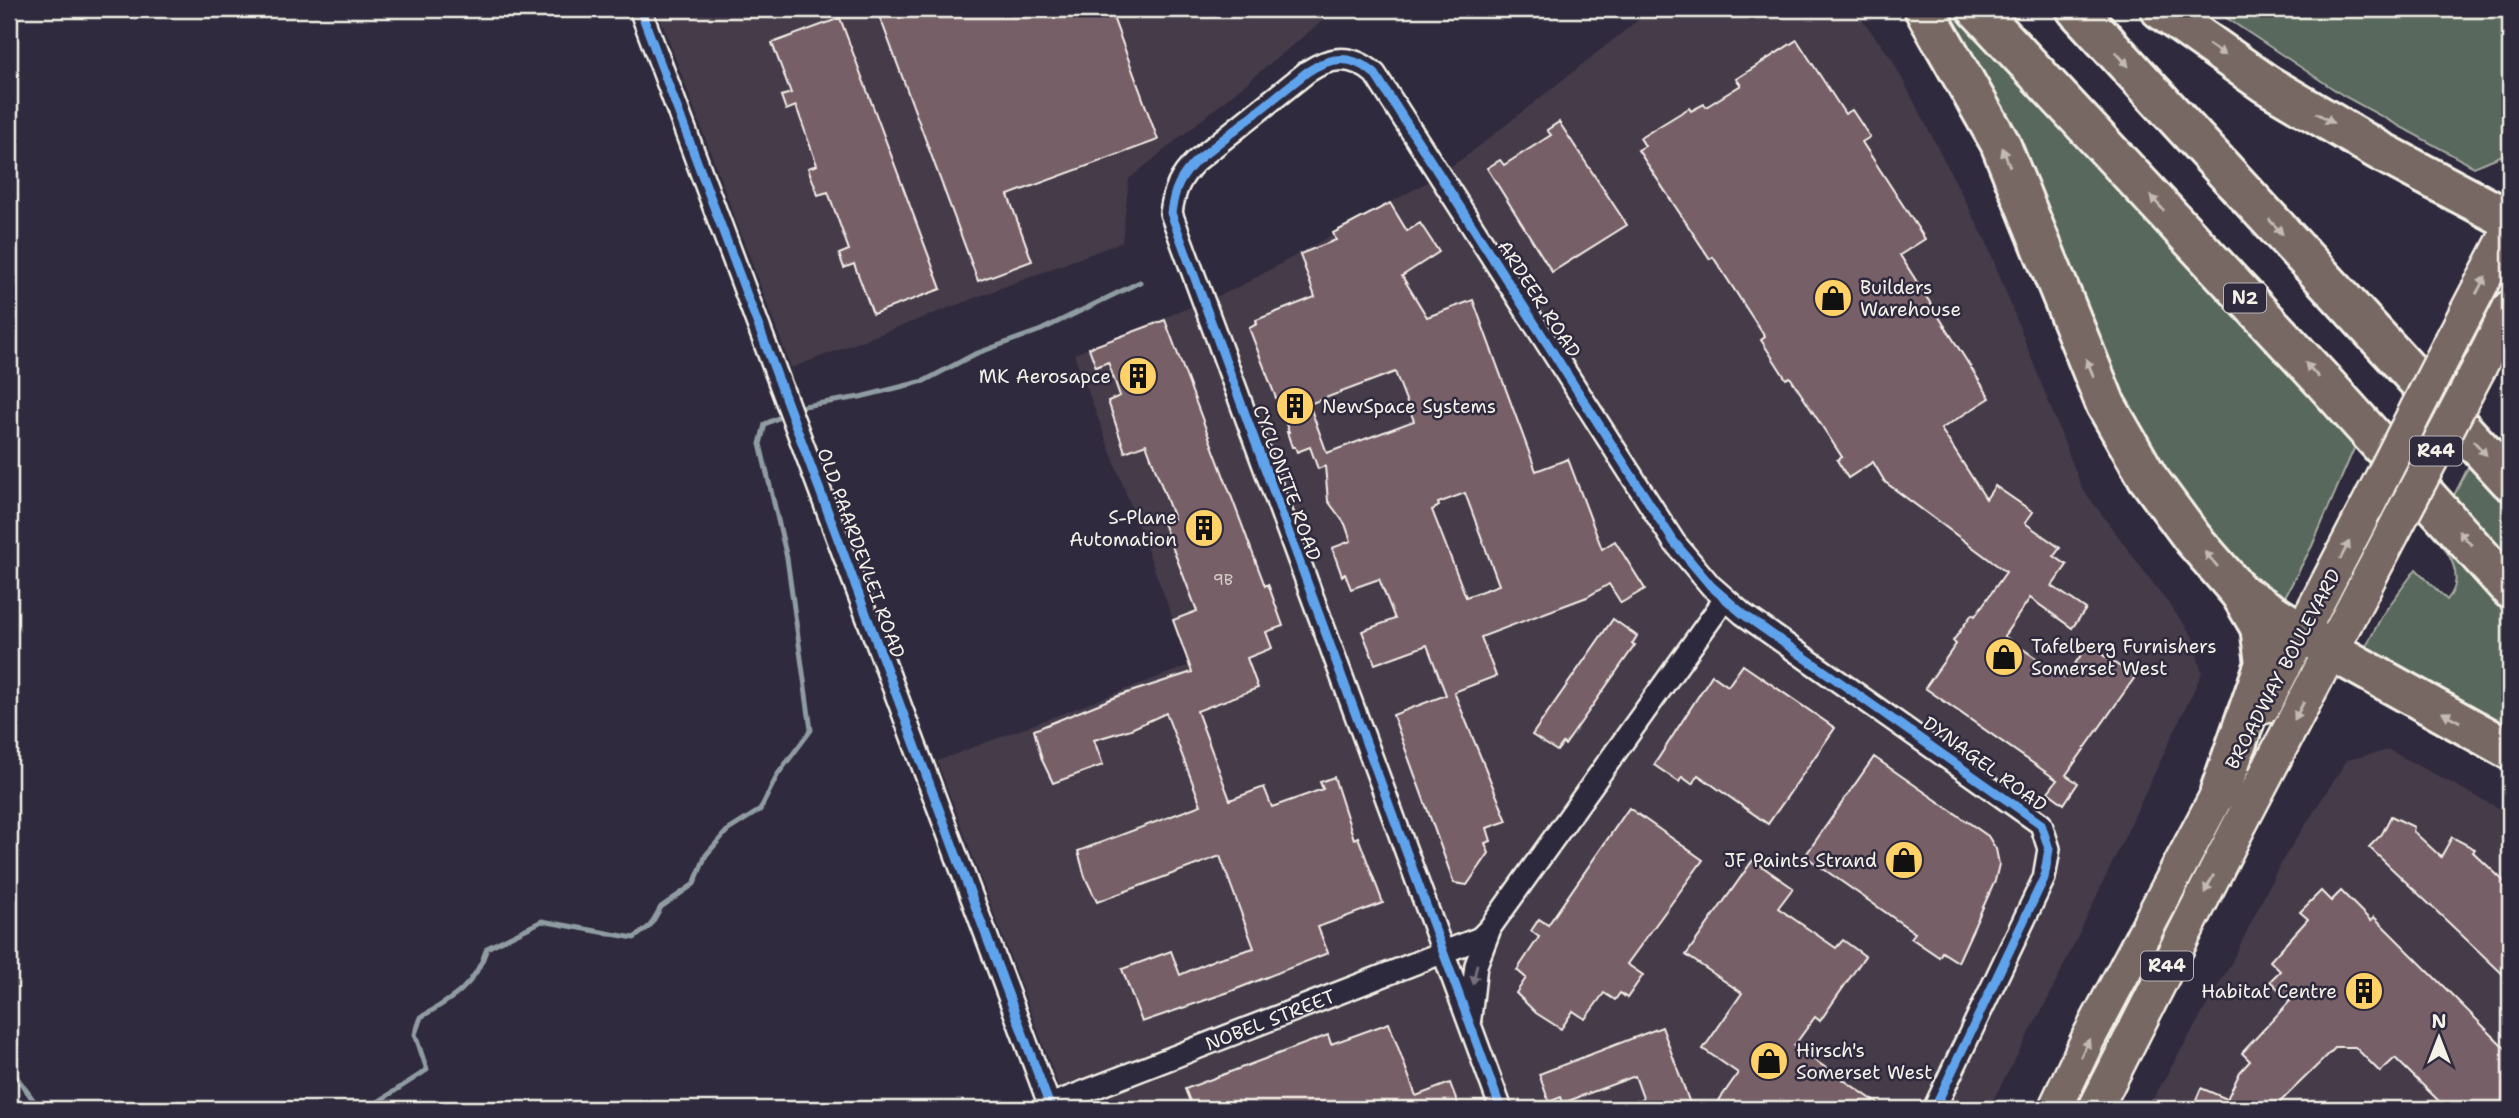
<svg xmlns="http://www.w3.org/2000/svg" width="2519" height="1118" font-family="'Shantell Sans',sans-serif">
  <rect width="100%" height="100%" fill="#2f2a3d"/>
  <filter id="ink" filterUnits="userSpaceOnUse"><feTurbulence type="fractalNoise" baseFrequency=".0143" numOctaves="2"/><feDisplacementMap in="SourceGraphic" scale="14" xChannelSelector="R" yChannelSelector="G"/><feConvolveMatrix kernelMatrix="1 2 1 2 8 2 1 2 1" color-interpolation-filters="sRGB"/></filter>
  <g filter="url(#ink)">
    <g fill="#453a4a">
      <polygon points="657,9 1337,9 1129,179 1122,242 791,368"/>
      <polygon points="1652,9 1854,9 1892,59 1986,241 2082,488 2192,635 2202,673 2049,997 1988,1109 1067,1109 937,761 1190,665 1074,354 1235,289 1429,181 1469,154"/>
      <polygon points="2389,750 2510,814 2510,1109 2147,1109 2229,967 2280,864 2347,760"/>
    </g>
    <g fill="#59675d" stroke="#a6aca2" stroke-width="2">
      <polygon points="1936,9 1956,9 2356,444 2312,546 2280,606 2259,593 2164,481"/>
      <polygon points="2213,9 2510,9 2510,152 2474,167 2344,96"/>
      <polygon points="2472,460 2510,501 2510,566 2451,501"/>
      <path d="M2439 533 2510 612V739L2362 654 2383 614 2416 569 2447 600C2465 580 2451 555 2437 538Z"/>
    </g>
    <g fill="none" stroke-linecap="round" stroke-linejoin="round">
      <g stroke="#8f9ca2" stroke-width="5">
        <polyline points="804,406 860,397 924,381 975,354 1041,330 1140,282"/>
        <polyline points="9,1067 40,1109"/>
        <path d="M367 1109 427 1070 415 1034 421 1017C454 998 475 986 487 948L542 921 634 938 650 926 661 907 694 884 706 855 727 831 760 810 778 774 811 730 787 558 760 444 765 424 778 418"/>
      </g>
    </g>
    <g fill="#775f68" stroke="#f4f1e8" stroke-width="2" fill-rule="evenodd">
      <polygon points="877,9 939,9 942,17 965,9 1110,9 1158,140 1008,195 1032,261 978,281"/>
      <polygon points="840,18 941,289 873,314 854,264 844,268 839,254 849,250 828,192 818,195 808,168 817,165 796,106 786,110 781,96 791,93 772,43"/>
      <polygon points="1797,40 1845,114 1852,110 1870,137 1862,142 1925,239 1900,255 1990,398 1941,429 1986,499 1995,486 2033,512 2025,523 2060,548 2054,556 2067,565 2052,586 2086,609 2072,628 2030,598 2004,636 2065,678 2088,645 2135,677 2066,775 2078,783 2064,804 2048,792 2057,780 1925,688 1956,644 1953,641 1972,614 1975,616 2006,572 1885,482 1873,462 1848,478 1837,460 1842,457 1790,377 1786,379 1761,340 1765,337 1713,257 1710,259 1638,150 1645,146 1640,138 1689,108 1691,111 1704,104 1706,107 1741,85 1736,79"/>
      <polygon points="1559,122 1627,225 1552,272 1487,168 1500,160 1504,165 1551,135 1547,130"/>
      <path d="M1390 203 1407 231 1420 223 1439 252 1402 276 1427 317 1473 300 1536 471 1568 459 1602 549 1615 541 1645 589 1621 603 1609 584 1587 597 1481 637 1496 676 1454 692 1507 821 1487 828 1491 841 1485 843 1489 853 1467 885 1454 883 1393 715 1446 695 1427 645 1375 664 1362 631 1395 619 1379 579 1351 589 1345 574 1342 576 1332 548 1351 541 1345 524 1328 501 1325 466 1318 469 1310 447 1297 452 1295 447H1292L1287 432H1289L1249 328 1257 324 1256 320 1315 297 1300 254 1336 240 1333 233ZM1395 372 1414 421 1327 453 1309 404ZM1465 493 1499 585 1466 597 1432 510 1439 506 1438 503Z"/>
      <polygon points="1165,320 1265,586 1268,584 1283,626 1266,632 1272,648 1247,658 1258,688 1197,711 1230,800 1264,787 1272,807 1323,789 1320,782 1334,777 1354,839 1358,837 1383,903 1318,927 1328,953 1229,992 1142,1022 1122,969 1171,951 1180,975 1216,959 1254,948 1220,856 1097,902 1085,877 1078,851 1201,805 1166,713 1131,729 1094,740 1103,765 1053,783 1042,760 1034,730 1118,696 1192,672 1173,620 1197,611 1163,523 1174,519 1146,444 1125,452 1108,401 1120,396 1108,362 1096,367 1089,348"/>
      <polygon points="1613,619 1637,636 1632,644 1635,645 1565,745 1563,743 1557,751 1532,735"/>
      <polygon points="1743,665 1835,728 1768,824 1698,775 1692,784 1682,777 1679,782 1654,765 1712,675 1728,686"/>
      <polygon points="1874,757 1988,836 1996,849 1999,864 1995,881 1958,962 1942,952 1939,957 1911,938 1915,933 1805,856"/>
      <polygon points="1629,808 1703,860 1627,964 1643,975 1627,998 1620,993 1615,1000 1604,993 1585,1019 1573,1011 1561,1029 1536,1013 1516,993 1526,978 1517,970 1539,937 1531,931 1539,919 1548,925"/>
      <polygon points="2391,816 2414,827 2413,831 2441,857 2452,837 2475,849 2473,852 2510,887 2510,981 2369,847 2382,834"/>
      <polygon points="1753,860 1793,888 1778,908 1836,948 1843,940 1865,956 1820,1021 1815,1017 1794,1046 1886,1109 1713,1109 1738,1073 1703,1049 1742,993 1686,955"/>
      <polygon points="2321,891 2331,901 2341,891 2371,921 2374,917 2510,1053 2510,1109 2447,1109 2395,1058 2380,1072 2355,1047 2336,1047 2281,1101 2278,1109 2192,1109 2201,1088 2227,1099 2240,1072 2250,1061 2242,1053 2290,1001 2270,981 2280,971 2270,961 2308,919 2300,912"/>
      <polygon points="1389,1023 1416,1096 1450,1083 1460,1109 1193,1109 1185,1089 1328,1035 1331,1044"/>
      <polygon points="1662,1027 1692,1109 1647,1109 1635,1076 1563,1103 1561,1097 1549,1102 1539,1074"/>
    </g>
    <g fill="none" stroke-linecap="round" stroke-linejoin="round">
      <defs>
        <g id="minor">
          <polyline points="640,9 1051,1109"/>
          <polyline points="1470,1018 1476,965 1489,931"/>
          <path id="s1" d="M1050 1105 1480 938 1489 929 1725 599"/>
          <path d="M1501 1109 1171 213C1174 190 1180 177 1196 161L1307 72C1331 56 1352 54 1375 74L1674 542 1711 586 1743 614 2041 824 2049 849 2044 878 1934 1109"/>
        </g>
        <g id="primary">
          <polyline points="2452,340 2510,229"/>
          <polyline points="2479,368 2510,307"/>
          <polyline points="2263,707 2367,507"/>
          <polyline points="2055,1109 2088,1039 2232,767"/>
          <polyline points="2095,1109 2240,824 2392,534"/>
        </g>
        <g id="motorway">
          <polyline points="1924,9 2000,143 2106,405 2148,478 2193,539 2239,592 2330,650 2510,750"/>
          <polyline points="1977,9 2323,381 2510,589"/>
          <polyline points="2076,9 2510,481"/>
          <polyline points="2160,9 2266,84 2378,150 2510,220"/>
          <polyline points="2220,791 2265,663 2260,627 2240,593"/>
        </g>
      </defs>
      <use href="#minor" stroke="#f4f1e8" stroke-width="26"/>
      <use href="#primary" stroke="#f4f1e8" stroke-width="38"/>
      <use href="#motorway" stroke="#f4f1e8" stroke-width="44"/>
      <use href="#minor" stroke="#2f2a3d" stroke-width="21"/>
      <use href="#primary" stroke="#776864" stroke-width="33"/>
      <use href="#motorway" stroke="#776864" stroke-width="38"/>
      <defs>
        <g id="primary-bridge">
          <polyline points="2367,507 2452,340"/>
          <polyline points="2392,534 2479,368"/>
        </g>
      </defs>
      <use href="#primary-bridge" stroke="#f4f1e8" stroke-width="38" stroke-linecap="butt"/>
      <use href="#primary-bridge" stroke="#776864" stroke-width="33"/>
      <defs>
        <g id="cycleway">
          <polyline points="640,9 1051,1109"/>
          <path d="M1501 1109 1171 213C1174 190 1180 177 1196 161L1307 72C1331 56 1352 54 1375 74L1674 542 1711 586 1743 614 2041 824 2049 849 2044 878 1934 1109"/>
        </g>
      </defs>
      <use href="#cycleway" stroke="#2f2a3d" stroke-width="13"/>
      <use href="#cycleway" stroke="#60a3ed" stroke-width="9"/>
    </g>
    <defs><path id="oneway-solid" d="M-6-.8H1V-3.2L6.5 0L1 3.2V.8H-6Z" transform="scale(1.75)"/></defs>
    <g fill="#c2bab3">
      <use href="#oneway-solid" transform="translate(2217 50) rotate(34)"/>
      <use href="#oneway-solid" transform="translate(2122 59) rotate(48)"/>
      <use href="#oneway-solid" transform="translate(2325 118) rotate(31)"/>
      <use href="#oneway-solid" transform="translate(2006 157) rotate(-112)"/>
      <use href="#oneway-solid" transform="translate(2157 203) rotate(-133)"/>
      <use href="#oneway-solid" transform="translate(2276 227) rotate(47)"/>
      <use href="#oneway-solid" transform="translate(2481 285) rotate(-62)"/>
      <use href="#oneway-solid" transform="translate(2090 368) rotate(-113)"/>
      <use href="#oneway-solid" transform="translate(2312 370) rotate(-133)"/>
      <use href="#oneway-solid" transform="translate(2480 448) rotate(47)"/>
      <use href="#oneway-solid" transform="translate(2465 538) rotate(-132)"/>
      <use href="#oneway-solid" transform="translate(2345 550) rotate(-63)"/>
      <use href="#oneway-solid" transform="translate(2211 559) rotate(-131)"/>
      <use href="#oneway-solid" transform="translate(2299 711) rotate(118)"/>
      <use href="#oneway-solid" transform="translate(2451 717) rotate(-151)"/>
      <use href="#oneway-solid" transform="translate(2209 884) rotate(117)"/>
      <use href="#oneway-solid" transform="translate(2085 1048) rotate(-64)"/>
    </g>
    <use fill="#747079" href="#oneway-solid" transform="translate(1475 974) rotate(101)"/>
  </g>
  <defs>
    <symbol id="shop-disc" viewBox="-11 -11 22 22"><circle r="9.5" fill="#ffd166" stroke="#2f2a3d"/><path d="M-5-2.5h2.3a2.7 3.5 0 0 1 5.4 0H5L5.5 6h-11ZM-1.5-2.5h3a1.5 2.3 0 0 0-3 0Z" fill="#111"/></symbol>
    <symbol id="building-disc" viewBox="-11 -11 22 22"><circle r="9.5" fill="#ffd166" stroke="#2f2a3d"/><path d="M-4-6H4V6H1V3H-1V6H-4ZM-2.5-4.3h1.7v1.8h-1.7ZM.8-4.3h1.7v1.8H.8ZM-2.5-1h1.7V.8h-1.7ZM.8-1h1.7V.8H.8Z" fill="#111"/></symbol>
  </defs>
  <g fill-rule="evenodd">
    <use href="#shop-disc" x="1811" y="276" width="44" height="44"/>
    <use href="#building-disc" x="1116" y="354" width="44" height="44"/>
    <use href="#building-disc" x="1273" y="384" width="44" height="44"/>
    <use href="#building-disc" x="1182" y="506" width="44" height="44"/>
    <use href="#shop-disc" x="1982" y="635" width="44" height="44"/>
    <use href="#shop-disc" x="1882" y="838" width="44" height="44"/>
    <use href="#building-disc" x="2342" y="969" width="44" height="44"/>
    <use href="#shop-disc" x="1747" y="1039" width="44" height="44"/>
  </g>
  <g text-anchor="middle" dominant-baseline="central" stroke-width="5" stroke-linejoin="round" paint-order="stroke">
    <g font-size="16" fill="#d5ccc8">
      <text x="1223" y="579">9B</text>
    </g>
    <g fill="#2f2a3d" stroke="#b9b5b5" stroke-width="2">
      <rect x="2224" y="283.5" width="42" height="29" rx="5"/>
      <rect x="2410" y="436.5" width="52" height="29" rx="5"/>
      <rect x="2141" y="951.5" width="52" height="29" rx="5"/>
    </g>
    <g font-size="18" font-weight="bold" fill="#f4f1e8">
      <text x="2245" y="298">N2</text>
      <text x="2436" y="451">R44</text>
      <text x="2167" y="966">R44</text>
    </g>
    <g font-size="19" fill="#f4f1e8" stroke="#2f2a3d" text-anchor="start">
      <text x="1860" y="287">Builders<tspan x="1860" dy="22">Warehouse</tspan></text>
      <text x="1111" y="376" text-anchor="end">MK Aerosapce</text>
      <text x="1322" y="406">NewSpace Systems</text>
      <text x="1177" y="517" text-anchor="end">S-Plane<tspan x="1177" dy="22">Automation</tspan></text>
      <text x="2031" y="646">Tafelberg Furnishers<tspan x="2031" dy="22">Somerset West</tspan></text>
      <text x="1877" y="860" text-anchor="end">JF Paints Strand</text>
      <text x="2337" y="991" text-anchor="end">Habitat Centre</text>
      <text x="1796" y="1050">Hirsch's<tspan x="1796" dy="22">Somerset West</tspan></text>
    </g>
    <g font-size="19" fill="#f4f1e8" stroke="#2f2a3d">
      <text transform="translate(1539 299) rotate(57)">ARDEER ROAD</text>
      <text transform="translate(1287 483) rotate(70)">CYCLONITE ROAD</text>
      <text transform="translate(861 553) rotate(70)">OLD PAARDEVLEI ROAD</text>
      <text transform="translate(2283 669) rotate(-62)">BROADWAY BOULEVARD</text>
      <text transform="translate(1985 764) rotate(36)">DYNAGEL ROAD</text>
      <text stroke="none"><textPath href="#s1" startOffset="236">NOBEL STREET</textPath></text>
    </g>
  </g>
  <rect width="2519" height="1118" fill="none" stroke="#2f2a3d" stroke-width="35"/>
  <rect x="18" y="18" width="2484" height="1083" fill="none" stroke="#f4f1e8" stroke-width="2.5" filter="url(#ink)"/>
  <g transform="translate(2439 1038)" stroke="#2f2a3d" stroke-width="5" paint-order="stroke">
  <path d="M0-5L12 26L0 18L-12 26Z" fill="#f4f1e8"/>
  <text y="-10" font-size="19" font-weight="bold" text-anchor="middle" fill="#f4f1e8">N</text>
  </g>
</svg>
